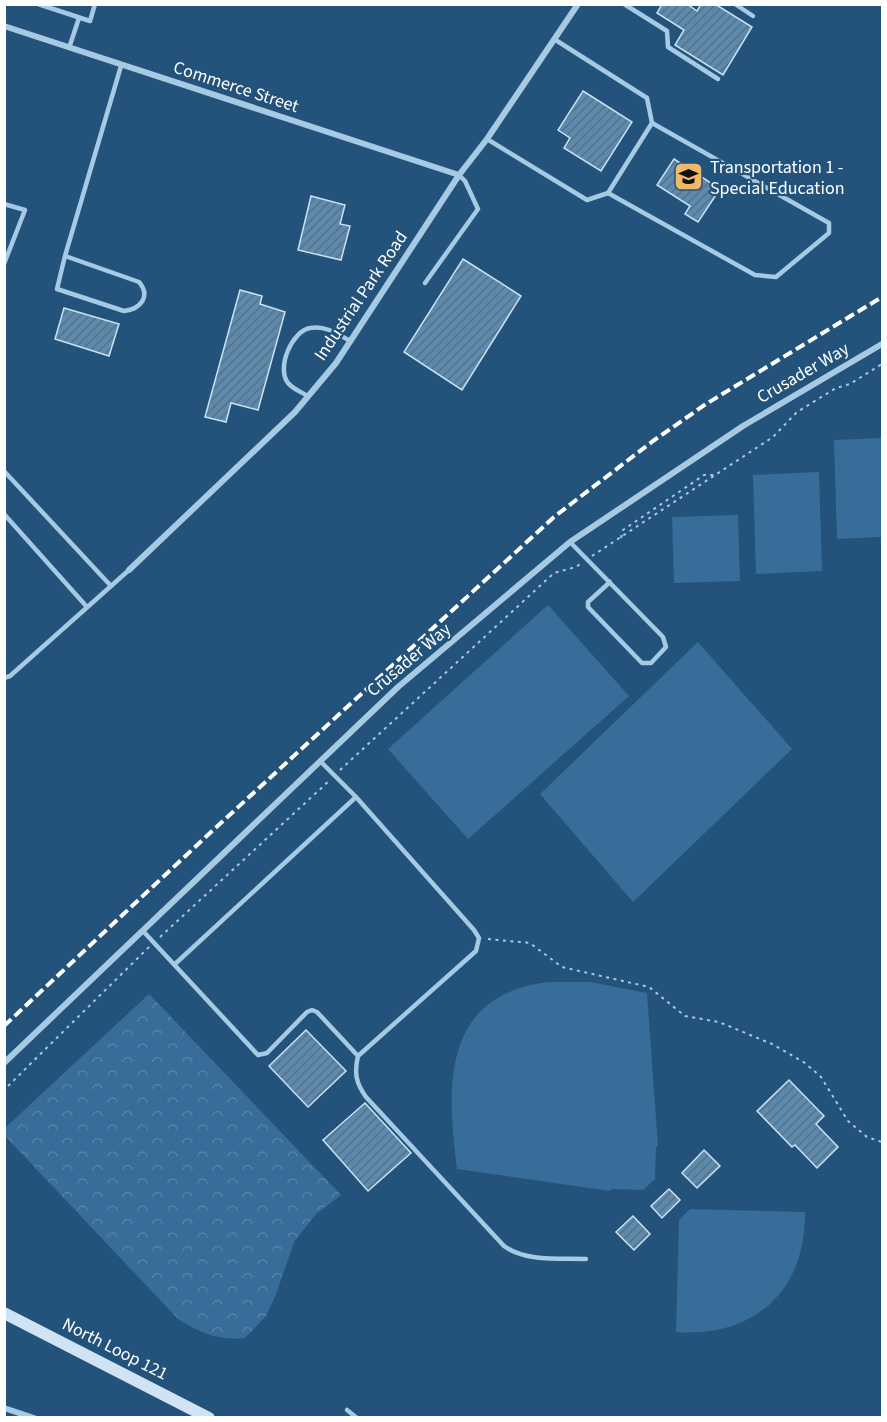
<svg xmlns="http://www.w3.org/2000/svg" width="887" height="1422" font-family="'Source Sans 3',sans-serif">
  <defs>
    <pattern id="forest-crowns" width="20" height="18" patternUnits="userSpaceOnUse" patternTransform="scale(1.5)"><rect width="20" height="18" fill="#376d98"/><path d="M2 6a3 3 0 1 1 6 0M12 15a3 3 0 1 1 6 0" fill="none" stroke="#5583a7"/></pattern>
    <pattern id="building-hatch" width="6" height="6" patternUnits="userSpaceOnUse" patternTransform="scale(1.5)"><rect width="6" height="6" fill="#5c89ac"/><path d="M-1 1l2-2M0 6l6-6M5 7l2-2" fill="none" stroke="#567186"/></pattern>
  </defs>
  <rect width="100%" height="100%" fill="#23537a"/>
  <path fill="url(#forest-crowns)" d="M149 994 341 1195 316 1214 294 1242 275 1297 266 1316 245 1338C219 1341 201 1333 179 1320L5 1136V1128Z"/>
  <g fill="#376d98">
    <polygon points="882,438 882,537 837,539 834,440"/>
    <polygon points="819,472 822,571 756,574 753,475"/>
    <polygon points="738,515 740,581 674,583 672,517"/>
    <polygon points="548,605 629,696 468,839 388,749"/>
    <polygon points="698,642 792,749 633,902 540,794"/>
    <path d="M549 982H590L647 993 658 1146 656 1147 655 1179 643 1190 612 1189 610 1191 457 1169C446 1086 442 994 549 982Z"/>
    <path d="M690 1209 805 1212C806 1291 754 1338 676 1332L679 1220Z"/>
  </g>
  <g fill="url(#building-hatch)" stroke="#c9e1f4" stroke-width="1.5">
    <polygon points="662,4 687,4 697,11 701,4 715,4 752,27 723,75 675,45 684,30 657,13"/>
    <polygon points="583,91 632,122 601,171 564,148 570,138 558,130"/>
    <polygon points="674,159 720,189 698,222 685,214 690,206 657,185"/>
    <polygon points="311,196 345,205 340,224 350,226 341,260 298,250"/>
    <polygon points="463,259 521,296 462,390 404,352"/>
    <polygon points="240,290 262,296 260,304 285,312 258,410 231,403 226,422 205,417"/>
    <polygon points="64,308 119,324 109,356 55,339"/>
    <polygon points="306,1030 346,1071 308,1107 269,1066"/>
    <polygon points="789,1080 824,1116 816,1124 838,1147 817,1168 795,1145 792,1147 757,1111"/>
    <polygon points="365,1103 411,1153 368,1191 323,1140"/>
    <polygon points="704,1150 720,1166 697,1188 682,1173"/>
    <polygon points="669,1189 680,1200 662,1218 651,1206"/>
    <polygon points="633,1216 650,1234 634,1250 616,1232"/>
  </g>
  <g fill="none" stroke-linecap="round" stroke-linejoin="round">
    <g stroke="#a6c9e4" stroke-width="2" stroke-dasharray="3 4.5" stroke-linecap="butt">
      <polyline points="621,538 623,530 704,475 714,475"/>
      <polyline points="592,556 773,437 797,412 836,388 850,384 882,364"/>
      <polyline points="340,770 554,573 576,567 580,564"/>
      <polyline points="160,937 330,780"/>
      <polyline points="488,939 530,943 562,967 649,987 685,1016 719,1022 772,1044 805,1063 821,1077 848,1121 867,1137 882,1142"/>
      <polyline points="8,1086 149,947"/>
    </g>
    <g stroke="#a6c9e4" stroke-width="4.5">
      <polyline points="38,4 90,21 95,4"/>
      <polyline points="624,4 667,31 668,47 718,79"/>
      <polyline points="735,4 753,16"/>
      <polyline points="69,48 79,18"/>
      <polyline points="487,139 587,200 608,193 755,275 776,277 829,233 829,223 652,123 647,98 554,39"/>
      <polyline points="608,193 652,123"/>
      <polyline points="4,204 25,210 4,264"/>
      <path d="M65 256 57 289 124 311C141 309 151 296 139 282L65 256 121 66"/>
      <polyline points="425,283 478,209 465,181 459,175"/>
      <path d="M308 396C301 392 293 389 288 383 276 368 292 331 310 328 325 325 338 334 350 341"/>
      <polyline points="4,471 111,586"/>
      <polyline points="4,514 87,607"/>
      <polyline points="570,542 663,637 666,647 651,663 642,663 588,607 588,602 610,582"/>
      <polyline points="4,678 10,676 129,570"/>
      <polyline points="143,931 258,1055 267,1053 307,1012 312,1010 317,1012 358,1056 476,951 479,938 474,930 356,797 320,761"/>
      <polyline points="175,964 356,797"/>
      <path d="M358 1056C354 1073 356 1083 366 1097L504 1246C526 1262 560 1258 586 1259"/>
      <polyline points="347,1410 357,1418"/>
    </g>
    <g stroke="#a6c9e4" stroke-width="6">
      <polyline points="4,26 459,175"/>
      <polyline points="129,570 295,412 336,363 459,175 487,139 578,4"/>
      <polyline points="4,1063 398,687 570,542 743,426 882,344"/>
      <polyline points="4,1408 34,1418"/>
    </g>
    <polyline stroke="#cfe3f4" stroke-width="12" points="4,1313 209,1418"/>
    <polyline stroke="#fff" stroke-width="4" stroke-dasharray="10 4.5" stroke-linecap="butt" points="4,1026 211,832 554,517 653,441 706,404 882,297"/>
  </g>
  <defs>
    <symbol id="school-square" viewBox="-11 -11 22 22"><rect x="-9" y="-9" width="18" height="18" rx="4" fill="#efb969" stroke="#23537a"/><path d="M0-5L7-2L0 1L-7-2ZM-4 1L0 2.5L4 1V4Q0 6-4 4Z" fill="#111"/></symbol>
  </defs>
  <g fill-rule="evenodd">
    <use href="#school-square" x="672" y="160" width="33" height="33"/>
  </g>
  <g text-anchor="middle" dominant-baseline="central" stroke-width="4.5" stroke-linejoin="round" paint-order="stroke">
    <g font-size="18" fill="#fff" stroke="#23537a">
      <text transform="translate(236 87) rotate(18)">Commerce Street</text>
      <text transform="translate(361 296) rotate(-56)">Industrial Park Road</text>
      <text transform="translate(803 373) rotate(-30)">Crusader Way</text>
      <text transform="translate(409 660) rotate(-40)">Crusader Way</text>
      <text transform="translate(115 1349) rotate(27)">North Loop 121</text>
    </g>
    <g font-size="18" fill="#fff" stroke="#23537a" text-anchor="start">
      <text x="710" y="167">Transportation 1 -<tspan x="710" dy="21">Special Education</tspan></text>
    </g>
  </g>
  <rect width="887" height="1422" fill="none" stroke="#ffffff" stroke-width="12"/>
</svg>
